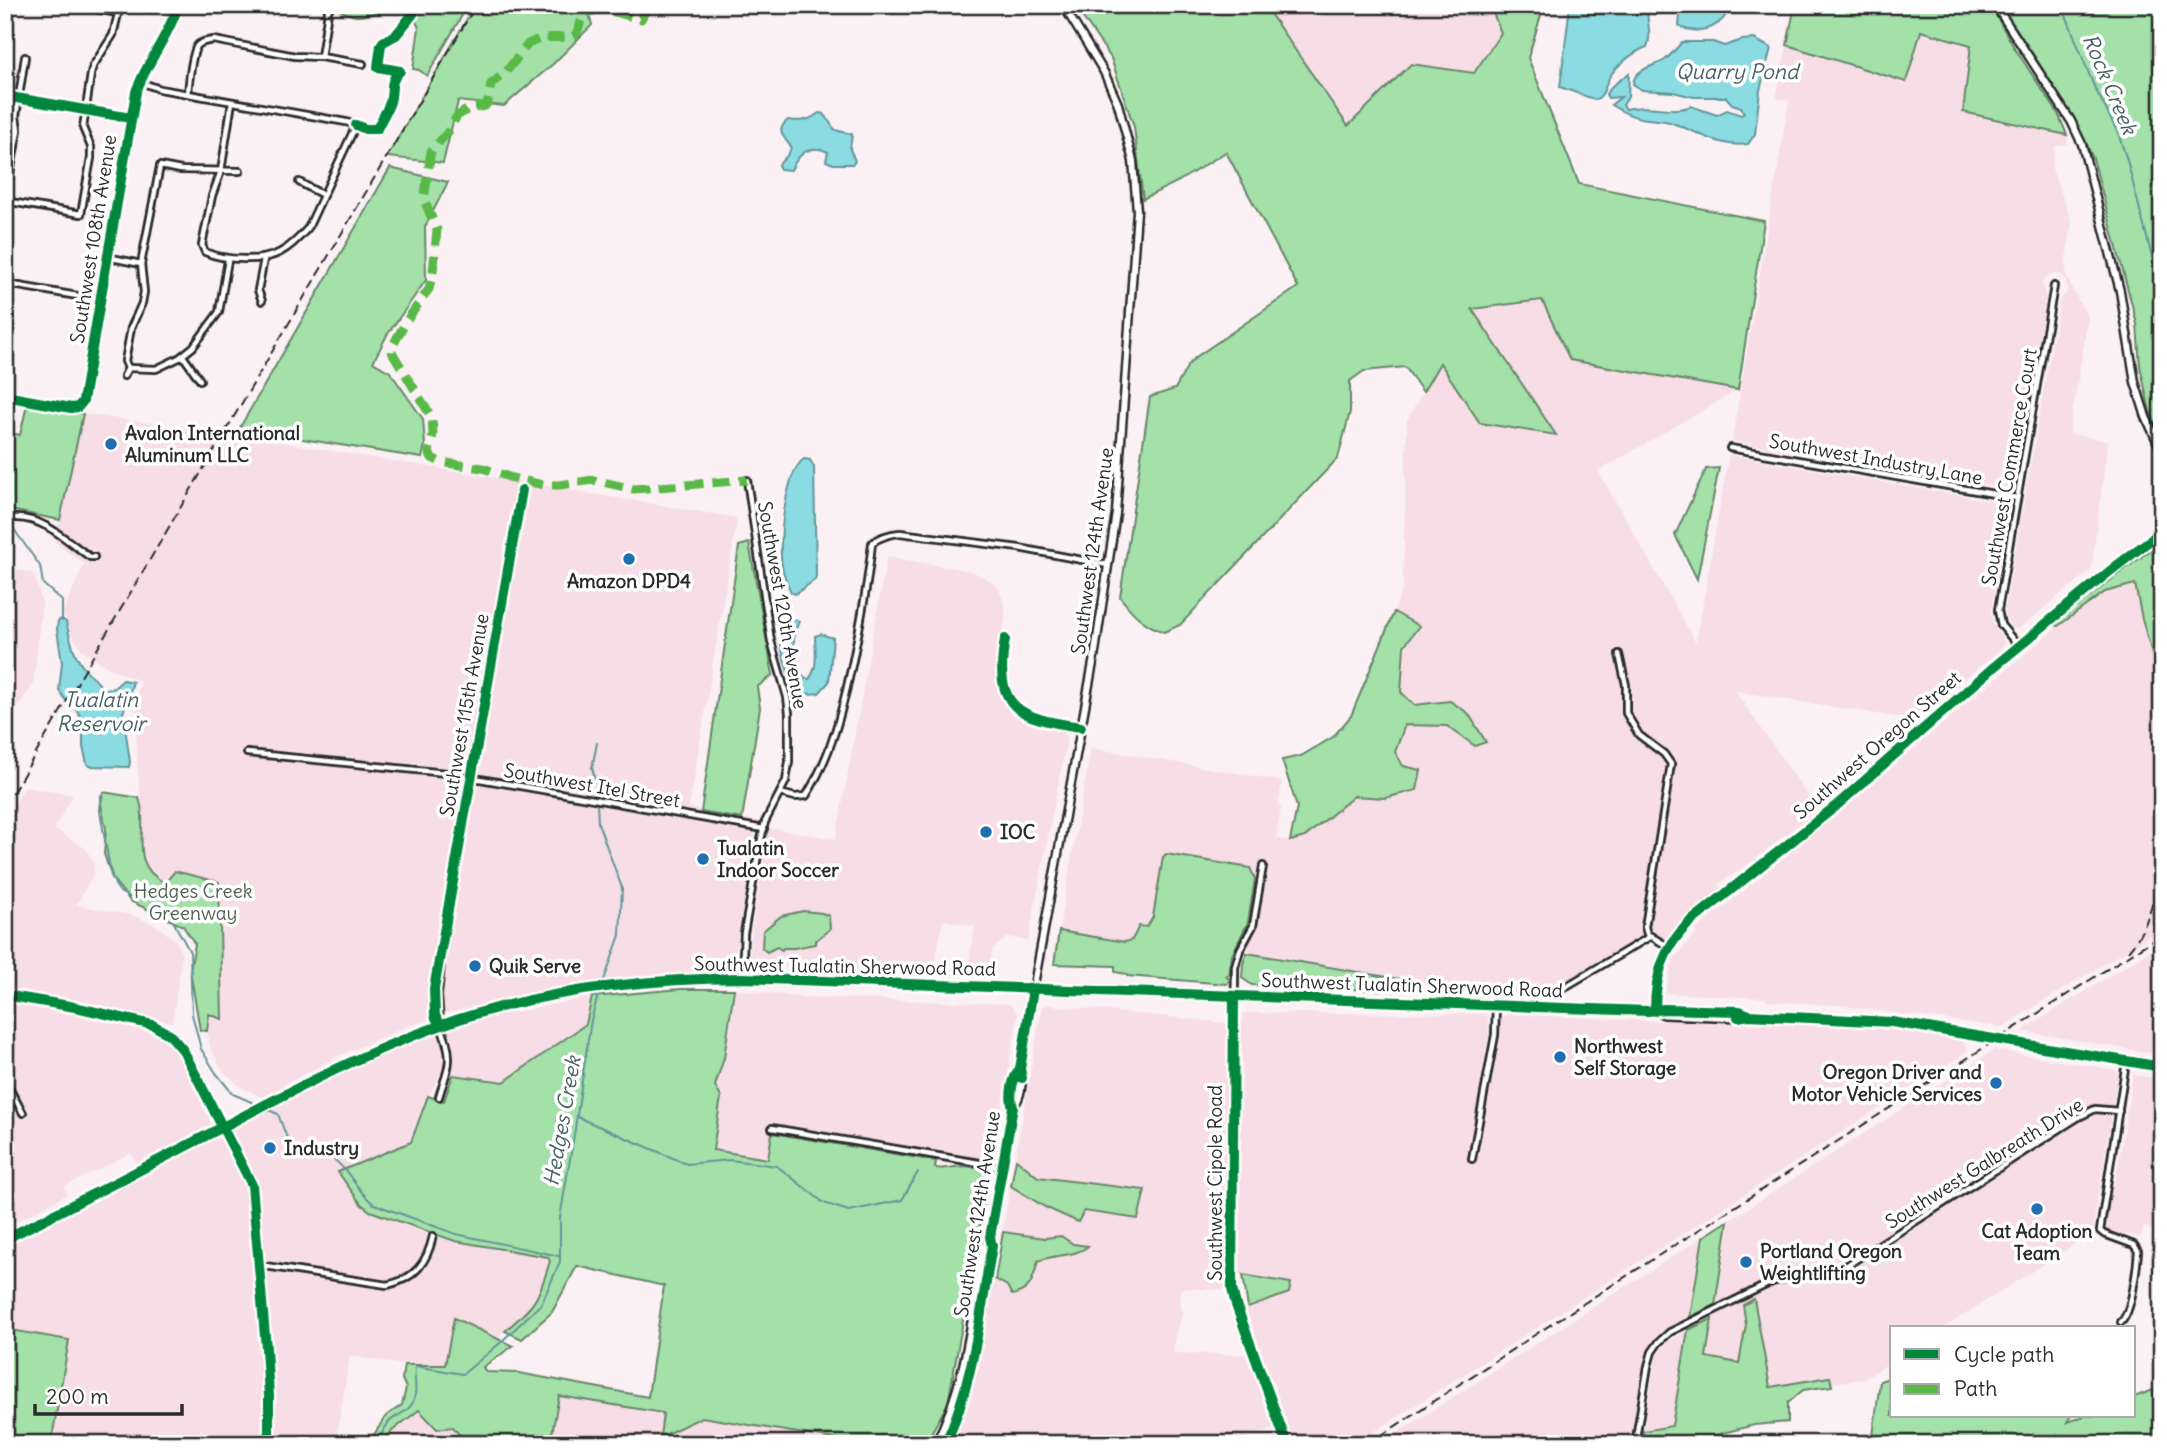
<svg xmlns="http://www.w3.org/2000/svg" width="2167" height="1449" font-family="Delius,sans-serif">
  <rect width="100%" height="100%" fill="#fbf0f4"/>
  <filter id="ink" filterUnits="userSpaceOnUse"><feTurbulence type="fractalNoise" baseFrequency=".0143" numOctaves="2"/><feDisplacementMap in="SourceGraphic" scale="14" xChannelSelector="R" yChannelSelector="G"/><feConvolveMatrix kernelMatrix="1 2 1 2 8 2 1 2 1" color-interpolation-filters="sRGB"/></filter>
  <g filter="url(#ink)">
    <g fill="#f6dde6">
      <polygon points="1264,5 1490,5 1501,33 1474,73 1411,64 1348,126"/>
      <polygon points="1920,31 1971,45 1964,112 2067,135 2068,144 2055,146 2052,169 2072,223 2066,257 2066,274 2071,287 2088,318 2069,434 2108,441 2091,570 2018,629 2012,628 2009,624 2006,618 2005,608 2060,300 2066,294 2068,288 2064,277 2059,274 2051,274 2045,278 2042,283 2046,298 2013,486 2011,489 1732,441 1789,100 1776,98 1787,45 1906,82"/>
      <polygon points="1542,300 1571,360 1738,390 1598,471 1696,643 1729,455 2007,504 2009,509 1991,611 1993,623 2004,642 2002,648 1915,720 1735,691 1817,809 1755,860 1718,884 1722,888 1665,940 1646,930 1642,942 1546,993 1481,993 1481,983 1469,991 1247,953 1235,948 1248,922 1255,879 1250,869 1164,855 1153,917 1147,927 1139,927 1132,940 1125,942 1059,931 1091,748 1282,781 1278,806 1281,807 1276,838 1290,841 1305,837 1354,796 1385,798 1347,778 1368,676 1403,588 1407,420 1471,309"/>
      <polygon points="83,414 230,434 737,518 689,808 762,822 755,830 735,957 735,972 660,975 617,980 451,1012 403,1028 340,1055 261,1097 240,1086 223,1071 211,1049 207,1031 209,1013 222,1018 219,882 175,871 165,883 154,877 143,861 141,836 141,802 137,762 136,707 140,681 111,669 82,650 72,635 63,612 84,564 55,542"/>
      <polygon points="887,557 971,571 991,581 998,588 1005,606 1005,619 997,667 998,684 1003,697 1013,712 1024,721 1040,728 1064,733 1067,738 1028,941 1008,937 993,949 989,973 967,972 975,926 943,920 933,973 838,971 807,967 757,965 750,957 752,929 769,828 836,839"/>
      <polygon points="5,566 34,574 42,603 33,685 5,724"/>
      <polygon points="2135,584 2142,619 2162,688 2162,928 2002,1027 1836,1005 1766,1001 1766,998 1666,993 1673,960 1697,932 1696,930 1825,824 2058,626 2105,592"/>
      <polygon points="25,787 73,795 54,829 86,849 94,864 94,873 76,905 131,915 157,926 176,941 182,956 172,1022 5,990 5,820"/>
      <polygon points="2162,943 2162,1055 2022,1031"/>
      <polygon points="735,989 797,997 1010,1004 1018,1015 989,1176 981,1170 773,1133 768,1159 713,1150 721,1097 715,1086 724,1058"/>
      <polygon points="592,997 587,1024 504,1082 441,1073 428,1096 411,1142 338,1172 361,1204 370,1211 455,1241 548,1257 550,1261 539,1295 531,1308 497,1338 455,1318 445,1365 404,1365 350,1356 335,1444 220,1444 166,1437 165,1444 51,1444 69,1340 5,1329 5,1247 315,1084 360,1063 416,1040 484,1018"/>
      <polygon points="5,1002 138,1028 166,1040 174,1050 210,1116 210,1124 208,1127 137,1163 131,1153 64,1187 67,1194 5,1228"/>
      <polygon points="1048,1005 1227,1023 1225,1199 1229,1290 1181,1288 1180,1310 1184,1310 1175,1336 1174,1353 1246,1355 1273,1428 1227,1444 953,1444 968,1408 979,1365 1042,1007"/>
      <polygon points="1242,1013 1481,1014 1486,1015 1488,1018 1489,1033 1482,1073 1493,1075 1501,1018 1508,1014 1630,1020 1868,1027 1962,1041 1968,1051 1355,1444 1295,1444 1246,1309 1289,1293 1290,1284 1240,1275"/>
      <polygon points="1994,1050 2116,1070 2118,1074 2092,1233 1943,1328 1892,1328 1892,1361 1864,1379 1699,1402 1728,1221"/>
      <polygon points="2133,1075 2162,1079 2162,1230 2144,1227 2141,1237 2098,1229 2106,1184 2115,1185"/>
      <polygon points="1703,1237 1690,1317 1661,1333 1648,1352 1631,1444 1380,1444"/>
      <polygon points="1688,1330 1672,1426 1643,1431 1656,1358 1665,1344"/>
      <polygon points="559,1396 664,1413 661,1436 702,1417 864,1444 550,1444"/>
      <polygon points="419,1410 453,1427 467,1444 382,1444 392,1431"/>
    </g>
    <g fill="#a3e1a9" stroke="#67866a" stroke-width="2">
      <path d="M338 5 359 7 366 5H468L427 76 419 70 413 69 419 28 412 12C387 1 380 16 358 16 351 16 342 11 336 8Z"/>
      <polygon points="475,5 495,5 503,10 514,5 587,5 592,25 553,64 504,106 458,101 443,163 387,157"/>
      <path d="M1074 5H1264L1348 126 1411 64 1474 73 1501 33 1490 5H1544L1528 58 1579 184 1764 221 1738 390 1570 360 1542 300 1472 309 1556 435 1480 423 1440 363 1423 392 1405 367 1364 371 1350 381V412L1338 458 1180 625 1164 632C1144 625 1133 614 1120 597L1150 397 1175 389 1188 365 1196 357 1298 287 1226 152 1179 181 1143 199 1134 127 1111 58Z"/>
      <polygon points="1795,5 1990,5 2015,49 2058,113 2067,135 1963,112 1971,45 1921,31 1906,82 1787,45"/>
      <polygon points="2001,5 2162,5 2162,440 2150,411 2140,366 2137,324 2093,158 2073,116"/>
      <polygon points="390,168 448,182 425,227 426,280 387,335 373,362 390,372 423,419 425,445 422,458 239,429"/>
      <polygon points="27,405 83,414 60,520 5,509 5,432 20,435"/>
      <polygon points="1719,468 1697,579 1675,535 1706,469"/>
      <polygon points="2162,542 2162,688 2142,619 2135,584 2105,592 2058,626 2056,624 2122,571"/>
      <polygon points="749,543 773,675 757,687 760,708 742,819 701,812 739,546"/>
      <polygon points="1394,612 1419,626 1404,646 1401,692 1414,705 1450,701 1468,713 1486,742 1475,746 1447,726 1405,725 1395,752 1403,766 1421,770 1417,790 1385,798 1354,796 1305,837 1290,841 1297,807 1282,760 1301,756 1333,737 1351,716"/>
      <path d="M103 792 139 798C150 829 126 863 165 883L175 871 219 882 222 1019 209 1014 207 1031 200 1030 190 970 195 944 183 926 130 901 112 878 104 854 106 829 101 804Z"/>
      <polygon points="1166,854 1250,868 1255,879 1248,922 1232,955 1229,975 1227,975 1226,977 1229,978 1229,981 1227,984 1127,976 1126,974 1115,972 1115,966 1054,964 1059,931 1125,942 1132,940 1139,926 1147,927 1153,917 1163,857"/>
      <polygon points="803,911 822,913 829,916 830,929 815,941 815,944 794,948 783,948 782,950 777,947 767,952 762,948 763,931 781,916"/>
      <polygon points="1247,953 1411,981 1410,988 1404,988 1404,991 1252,985 1242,978 1243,964"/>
      <path d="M680 989H734L724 1058 715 1086 721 1097 713 1150 768 1159 772 1133 936 1161 935 1168C955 1171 968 1158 989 1176L948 1403 925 1444H864L702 1417 660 1437 663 1413 559 1396 550 1444C530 1444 510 1443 490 1442 483 1441 475 1444 467 1444L453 1427 437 1429 419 1410 392 1431 382 1444H368L386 1416 402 1405 406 1388 402 1379 404 1365H445L454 1318 513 1346 483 1367 486 1372 519 1373 648 1397 664 1286 577 1266 552 1312 522 1339 505 1331C536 1304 538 1301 550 1261L548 1257 455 1241 370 1211 361 1204 338 1172 411 1142 428 1096 444 1101 453 1075 504 1082 586 1024 592 997Z"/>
      <polygon points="1016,1159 1038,1177 1145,1190 1138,1219 1084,1211 1078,1222 1045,1207 1011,1186"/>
      <polygon points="1728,1221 1715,1305 1690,1317 1703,1237"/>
      <path d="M1003 1232 1045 1238 1061 1236 1073 1244 1088 1246C1075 1257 1054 1254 1038 1261 1033 1278 1032 1291 1012 1295L1007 1286 995 1279Z"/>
      <polygon points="1243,1275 1291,1283 1289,1293 1248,1308"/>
      <polygon points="1754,1299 1770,1387 1830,1377 1832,1386 1803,1390 1788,1403 1788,1422 1754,1425 1692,1441 1674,1444 1641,1444 1643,1431 1672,1426 1688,1330 1712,1319 1706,1357 1739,1363 1746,1325 1743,1305"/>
      <polygon points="5,1329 69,1340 51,1444 5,1444"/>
      <polygon points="1892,1377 1892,1416 2071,1416 2067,1422 2084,1416 2134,1416 2134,1397 2162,1387 2162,1444 1872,1444 1880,1381"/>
    </g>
    <g fill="#8adbe2" stroke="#649599" stroke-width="2">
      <path d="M1570 5H1648C1645 20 1653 33 1647 47 1635 51 1617 65 1610 76 1605 84 1605 95 1596 100L1560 87Z"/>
      <path d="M1681 5C1696 5 1716 2 1727 13 1718 30 1695 35 1679 26Z"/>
      <path d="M1754 39 1771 48 1760 90 1755 134 1748 144C1721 149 1695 130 1669 122 1662 120 1654 120 1647 119 1634 118 1622 112 1611 105L1621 97 1608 98 1606 94 1612 86 1629 73 1628 97 1623 105 1626 109C1649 103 1674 114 1691 106L1717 115 1727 110 1741 115 1744 113 1741 107 1732 104 1726 97H1694L1673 92 1642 90 1633 84C1635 68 1653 67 1665 60 1671 55 1677 48 1682 42H1713L1724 46 1742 40Z"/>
      <path d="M819 113 824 114C838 133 829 129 852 134L850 149 855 161 853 164H833L826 161 828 152C810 143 798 154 791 170L780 169 778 166C782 159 790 156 791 147 784 137 775 130 788 120 801 122 808 121 819 113Z"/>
      <path d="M804 459 810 460 814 467 816 576 815 580 795 594 791 592C787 583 783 575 782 566 778 544 785 472 804 459Z"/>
      <path d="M62 619 66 622C70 637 73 654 83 667 89 674 97 680 103 689L114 688 123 680 133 682 123 713 130 762 129 767 89 766 87 764 83 747V722L78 712 64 698 59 690 62 663 57 629 58 621Z"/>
      <path d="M795 619 799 622C789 638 795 662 804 678L809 679C819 667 815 650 815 636L821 634 833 638 829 682 819 693 809 694 796 691C790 682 776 639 782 630 785 625 791 623 795 619Z"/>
    </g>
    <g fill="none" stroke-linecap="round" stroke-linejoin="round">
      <g stroke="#649599" stroke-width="2">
        <polyline points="2062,5 2093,84 2118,133 2127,160 2162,296"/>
        <polyline points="13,528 40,566 43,584 62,601 62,621"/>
        <polyline points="597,743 592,768 598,789 597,796"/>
        <polyline points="101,795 100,811 110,869 115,885 120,892 133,899 153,899 167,910 190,952 192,1014 201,1049 216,1073 233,1094 256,1104"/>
        <polyline points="597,804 598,823 622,888 620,935 603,983"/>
        <path d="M266 1109 278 1114 291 1149C304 1155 320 1149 333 1159 350 1170 357 1192 374 1204L456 1234 559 1256"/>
        <polyline points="577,1117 687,1164 730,1160 777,1166 824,1203 849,1211 902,1200 918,1172"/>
        <path d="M374 1444C381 1437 384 1428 390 1421 396 1415 407 1413 412 1404 419 1392 413 1378 415 1366L463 1374 499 1344 541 1304 560 1262V1218L574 1135 591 1020 599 992"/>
      </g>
      <defs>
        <g id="minor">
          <polyline points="74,5 118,13"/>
          <polyline points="321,57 328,11 331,5"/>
          <path d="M140 82 160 89 346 122 356 125 308 228C288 251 274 260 244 259 230 259 218 258 205 252L202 245 212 196 221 171 232 102"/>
          <path d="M188 94C189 82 191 56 197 46 201 41 208 41 214 40L295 56 321 57 363 64"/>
          <polyline points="5,96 131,118"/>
          <polyline points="299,182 323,195"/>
          <polyline points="5,188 8,184 18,130 16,116 25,57"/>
          <polyline points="5,201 81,214 91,158 91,147 83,128 91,74 93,66 113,35 120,5"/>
          <polyline points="107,257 141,264"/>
          <polyline points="5,281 13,285 101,300"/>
          <polyline points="262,301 258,290 264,259"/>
          <polyline points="183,356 200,380"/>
          <polyline points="128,368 156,369 179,358 193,347 219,312 228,260"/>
          <polyline points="124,376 128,368 125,361 131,328 142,303 144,292 141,264 160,166 181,170 240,171"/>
          <path d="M5 396 71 408 78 407 83 401 136 92C147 61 169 36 178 5"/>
          <polyline points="1730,448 2017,498"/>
          <path d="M15 518C44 517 67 541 90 557H94"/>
          <path d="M1005 639C993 709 1018 718 1081 727"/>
          <polyline points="2019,647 2001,625 1998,610 2054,286"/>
          <polyline points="1619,654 1626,685 1626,713 1639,735 1664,754 1671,764 1645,927 1647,934 1669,947"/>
          <polyline points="247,753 446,773 764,829"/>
          <path d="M780 793 795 797 806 796C832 755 843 707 853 660 861 621 868 582 872 543 881 536 889 534 900 533L1019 548 1108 565"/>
          <polyline points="1263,866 1253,926 1240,950 1235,967 1232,1289 1236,1305 1287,1444"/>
          <polyline points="742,978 744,933 760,844 765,822 786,781 789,762 789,713 787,697 771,641 747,480"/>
          <polyline points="1547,989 1555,991 1560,990 1651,936"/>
          <polyline points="440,1022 438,995 441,965"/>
          <polyline points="5,1081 23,1113"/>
          <path d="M439 1097C442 1085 449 1072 449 1059 449 1033 431 1019 434 989L522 490"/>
          <polyline points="223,1127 248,1175 253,1190 266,1348 269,1396 269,1444"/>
          <polyline points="772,1128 985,1164 1002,1169"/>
          <polyline points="1472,1159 1495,1035 1496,1006"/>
          <path d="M259 1265 387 1285C415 1279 427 1263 433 1236"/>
          <path d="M2121 1322C2132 1313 2137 1266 2138 1251L2134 1245 2104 1234 2100 1231 2126 1062"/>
          <path d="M1635 1444 1648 1366 1652 1352 1659 1342 1670 1332 1772 1282C1793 1275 1816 1278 1838 1271L2077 1118 2095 1109 2119 1111"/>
        </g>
        <g id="major">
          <polyline points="1995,5 2071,121 2082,144 2120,291 2135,382 2146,417 2162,452"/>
          <path d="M5 995 134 1020C147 1023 160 1026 170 1035 188 1049 211 1104 223 1127"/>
          <path d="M1655 1011C1655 976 1663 948 1689 923L1836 806 1995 666 2110 571 2162 531"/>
          <path d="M1013 1107C1021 1098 1024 1081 1020 1069L1031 1001 1095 652 1116 513 1137 211 1133 161 1118 104 1104 72 1063 5"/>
          <path d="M935 1444C967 1384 972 1312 984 1246L990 1237"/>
          <path d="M945 1444C974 1383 980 1313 992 1246L990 1237 1013 1107C1009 1096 1012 1078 1020 1069"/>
        </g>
        <g id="highway">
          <polyline points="1656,1011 1664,1014 1740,1017 1749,1015 1892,1022 2162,1067"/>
          <path d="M5 1239C75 1204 144 1168 213 1132 287 1093 360 1054 439 1026 535 991 640 979 742 978L1648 1011 1664 1009 1740 1011 1749 1015"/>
        </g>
      </defs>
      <use href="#minor" stroke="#2b2b2b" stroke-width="10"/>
      <use href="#major" stroke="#2b2b2b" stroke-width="11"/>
      <use href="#highway" stroke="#2b2b2b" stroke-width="12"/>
      <use href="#minor" stroke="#fff" stroke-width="4.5"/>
      <use href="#major" stroke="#fff" stroke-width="6"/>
      <use href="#highway" stroke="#fff" stroke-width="7"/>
      <g stroke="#2b2b2b" stroke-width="2" stroke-dasharray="10 5" stroke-linecap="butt">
        <polyline points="5,806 476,5"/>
        <path d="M2128 951C2152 924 2155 890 2162 857"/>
        <polyline points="1368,1444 1553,1323 2162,934"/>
      </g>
      <path stroke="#58b947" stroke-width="9" stroke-dasharray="18 9" stroke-linecap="butt" d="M649 5 641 19C625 16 593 1 583 18 578 25 580 32 573 37L541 38 528 44 506 72 491 84 488 102 485 106 468 109 457 116 448 132 431 151 424 200 437 230 433 272 429 289 407 320 393 345 392 352 432 418 433 434 429 453 432 458 440 462 483 468 512 478 544 485H560L593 480 634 489 747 480"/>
      <defs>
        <g id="cycleway">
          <polyline points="5,96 131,118"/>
          <path d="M356 125 365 129H377C381 120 387 111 390 102 394 88 388 83 400 71L378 67 381 45 383 42 396 35 413 14"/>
          <path d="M5 396 71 408 78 407 83 401 136 92C147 61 169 36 178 5"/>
          <path d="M1005 639C993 709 1018 718 1081 727"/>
          <polyline points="5,995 75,1007 153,1025 170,1035 183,1050 252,1185 266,1348 269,1396 269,1444"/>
          <polyline points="1234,996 1232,1289 1236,1305 1287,1444"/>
          <path d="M1655 1011C1655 976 1663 948 1689 923L1836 806 1995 666 2110 571 2162 531"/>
          <polyline points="1738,1017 1749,1015 1892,1022 2162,1067"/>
          <polyline points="440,1025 435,1016 434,989 522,490"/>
          <polyline points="1022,1078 1020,1069 1033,989"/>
          <path d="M5 1239C75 1204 144 1168 213 1132 287 1093 360 1054 439 1026 535 991 640 979 742 978L1648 1011 1664 1009 1740 1011 1749 1015"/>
          <path d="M945 1444C974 1383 980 1313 992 1246L990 1237 1013 1107C1009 1096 1012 1078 1020 1069"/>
        </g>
      </defs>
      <use href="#cycleway" stroke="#fff" stroke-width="15"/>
      <use href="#cycleway" stroke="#00873e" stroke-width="10"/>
    </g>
  </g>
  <g fill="#1f6fb2" stroke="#fff" stroke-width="2.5">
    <circle cx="111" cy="444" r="7"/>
    <circle cx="629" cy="559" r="7"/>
    <circle cx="986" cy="832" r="7"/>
    <circle cx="703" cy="859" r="7"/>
    <circle cx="475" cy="966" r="7"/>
    <circle cx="1560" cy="1057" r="7"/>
    <circle cx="1996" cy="1083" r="7"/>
    <circle cx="270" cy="1148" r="7"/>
    <circle cx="2037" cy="1209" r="7"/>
    <circle cx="1746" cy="1262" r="7"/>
  </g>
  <g text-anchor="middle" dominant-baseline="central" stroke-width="7" stroke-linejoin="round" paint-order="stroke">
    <g font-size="19" fill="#2b2b2b" stroke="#fff">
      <text transform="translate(93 239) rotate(-81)">Southwest 108th Avenue</text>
      <text transform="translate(1876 459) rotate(10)">Southwest Industry Lane</text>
      <text transform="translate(2009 467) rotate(-80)">Southwest Commerce Court</text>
      <text transform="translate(1092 551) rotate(-82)">Southwest 124th Avenue</text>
      <text transform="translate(783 605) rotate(80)">Southwest 120th Avenue</text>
      <text transform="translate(464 715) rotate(-80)">Southwest 115th Avenue</text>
      <text transform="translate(1877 745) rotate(-41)">Southwest Oregon Street</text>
      <text transform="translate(592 785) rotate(10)">Southwest Itel Street</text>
      <text transform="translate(845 966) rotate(1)">Southwest Tualatin Sherwood Road</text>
      <text transform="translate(1412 985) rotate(2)">Southwest Tualatin Sherwood Road</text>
      <text transform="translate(1984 1163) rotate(-32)">Southwest Galbreath Drive</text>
      <text transform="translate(1215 1183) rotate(-90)">Southwest Cipole Road</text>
      <text transform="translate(977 1214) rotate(-81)">Southwest 124th Avenue</text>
    </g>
    <g font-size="19" font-weight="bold" fill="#2b2b2b" stroke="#fff" text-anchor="start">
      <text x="125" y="433">Avalon International<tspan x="125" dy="22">Aluminum LLC</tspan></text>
      <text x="629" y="581" text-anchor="middle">Amazon DPD4</text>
      <text x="1000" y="832">IOC</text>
      <text x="717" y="848">Tualatin<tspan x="717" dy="22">Indoor Soccer</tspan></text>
      <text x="489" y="966">Quik Serve</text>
      <text x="1574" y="1046">Northwest<tspan x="1574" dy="22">Self Storage</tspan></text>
      <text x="1982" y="1072" text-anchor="end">Oregon Driver and<tspan x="1982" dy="22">Motor Vehicle Services</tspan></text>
      <text x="284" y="1148">Industry</text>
      <text x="2037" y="1231" text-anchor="middle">Cat Adoption<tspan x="2037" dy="22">Team</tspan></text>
      <text x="1760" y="1251">Portland Oregon<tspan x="1760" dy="22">Weightlifting</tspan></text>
    </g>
    <g font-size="19" fill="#4f6251" stroke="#fff">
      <text x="193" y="891">Hedges Creek<tspan x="193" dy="22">Greenway</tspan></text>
    </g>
    <g font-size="21" font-style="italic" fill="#486062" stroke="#fff">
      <text x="1737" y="71">Quarry Pond</text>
      <text transform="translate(2110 84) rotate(67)">Rock Creek</text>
      <text x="101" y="699">Tualatin<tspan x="101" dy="24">Reservoir</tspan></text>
      <text transform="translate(562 1121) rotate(-80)">Hedges Creek</text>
    </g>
  </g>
  <rect width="2167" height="1449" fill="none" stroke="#fff" stroke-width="28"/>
  <rect x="14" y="14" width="2139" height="1421" fill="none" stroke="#2b2b2b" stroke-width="2.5" filter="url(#ink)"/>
  <rect x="1890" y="1326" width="245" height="91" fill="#ffffff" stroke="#aaaaaa" stroke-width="2"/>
  <rect x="1904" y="1349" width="35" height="10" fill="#00873e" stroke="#aaaaaa" stroke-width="2"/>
  <text x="1954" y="1362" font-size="21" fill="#2b2b2b">Cycle path</text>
  <rect x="1904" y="1384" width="35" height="10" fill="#58b947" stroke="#aaaaaa" stroke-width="2"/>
  <text x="1954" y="1396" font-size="21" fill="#2b2b2b">Path</text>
  <path d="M35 1404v10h147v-10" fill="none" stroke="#2b2b2b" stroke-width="3.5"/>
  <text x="46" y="1404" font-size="21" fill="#2b2b2b" stroke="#ffffff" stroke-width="5" paint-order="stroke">200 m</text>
</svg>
